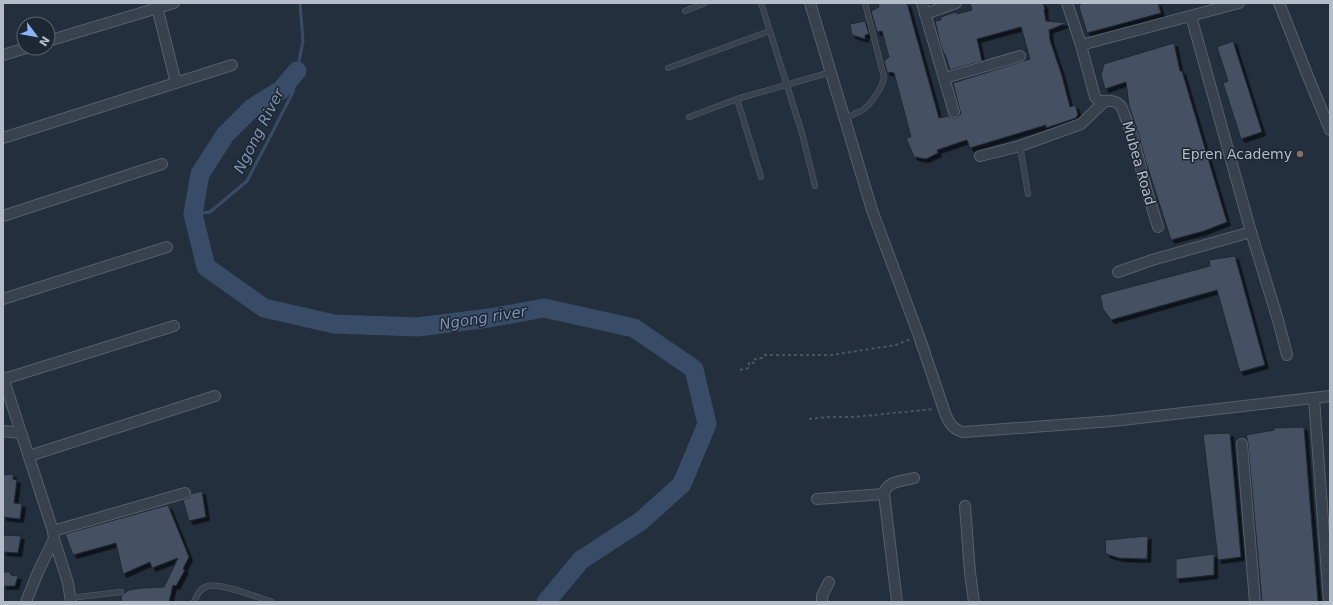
<svg xmlns="http://www.w3.org/2000/svg" width="1333" height="605" font-family="'DejaVu Sans',sans-serif">
  <defs>
    <filter id="shadow"><feDropShadow dx="3.5" dy="3.5" stdDeviation="0" flood-color="#0009"/></filter>
  </defs>
  <rect width="100%" height="100%" fill="#242f3e"/>
  <g fill="none" stroke-linecap="round" stroke-linejoin="round">
    <polyline stroke="#394c67" stroke-width="3" points="193,214 210,212 247,181 272,133 293,92 303,41 300,3"/>
    <polyline stroke="#394c67" stroke-width="19" points="297,71 281,90 252,108 225,135 200,174 193,214 206,267 264,308 334,324 418,327 489,318 544,308 634,328 694,369 707,424 682,484 641,521 581,560 546,602"/>
  </g>
  <g fill="#455162" stroke="#1f2835" filter="url(#shadow)">
    <polygon points="878,3 907,3 939,118 949,116 953,118 956,118 961,114 953,83 1030,59 1021,27 977,39 982,61 950,70 945,54 944,54 941,46 935,21 941,20 941,17 956,12 957,14 972,10 970,3 1043,3 1045,9 1044,10 1046,21 1067,23 1049,30 1050,40 1062,76 1070,107 1075,105 1078,114 1076,118 1046,128 1046,125 970,148 967,140 937,150 938,153 926,159 914,157 906,138 911,137 894,73 887,72 884,61 889,57 882,31 877,32 871,11 879,7"/>
    <polygon points="1081,3 1158,3 1161,13 1087,33 1079,7"/>
    <polygon points="865,21 869,34 865,35 865,39 852,35 850,24"/>
    <polygon points="1233,41 1262,132 1241,139 1223,83 1228,81 1217,47"/>
    <polygon points="1174,43 1180,71 1182,71 1227,222 1204,231 1171,240 1145,159 1139,135 1129,106 1126,82 1105,89 1101,75 1104,64"/>
    <polygon points="1235,256 1265,365 1240,372 1217,290 1111,320 1103,309 1100,295 1210,266 1209,260"/>
    <polygon points="1304,427 1318,602 1262,602 1248,443 1246,435 1274,430 1274,428"/>
    <polygon points="1230,433 1241,557 1218,560 1203,434"/>
    <polygon points="13,474 13,479 17,480 14,503 22,504 20,519 3,517 3,475"/>
    <polygon points="202,491 206,517 189,521 183,500 189,498 191,494"/>
    <polygon points="168,505 189,557 183,569 185,570 176,586 173,585 169,602 122,602 121,596 129,590 142,588 164,587 178,558 152,568 150,562 123,574 116,543 73,555 65,534"/>
    <polygon points="3,535 21,536 18,553 3,552"/>
    <polygon points="1148,536 1147,559 1119,558 1106,554 1105,540"/>
    <polygon points="1214,554 1214,575 1176,579 1176,559"/>
    <polygon points="3,572 10,572 11,575 18,576 15,586 3,586"/>
  </g>
  <g fill="none" stroke-linecap="round" stroke-linejoin="round">
    <defs>
      <g id="service">
        <polyline points="761,3 802,133 815,186"/>
        <polyline points="685,11 705,3"/>
        <polyline points="668,68 770,31"/>
        <polyline points="737,99 761,177"/>
        <polyline points="689,117 737,99 831,72"/>
        <path d="M844 119C850 116 856 113 861 111 870 106 883 87 884 77L865 3"/>
        <polyline points="1020,146 1028,194"/>
        <polyline points="70,598 121,592"/>
        <path d="M194 602C197 595 200 588 208 586 220 582 259 598 272 602"/>
      </g>
      <g id="minor">
        <polyline points="156,3 176,83"/>
        <path d="M810 3 872 210 919 336 945 413C949 423 953 430 964 432L1113 421 1330 396"/>
        <polyline points="922,3 954,112"/>
        <path d="M1067 3 1081 45 1095 97 1099 101C1108 101 1117 99 1122 108L1133 137 1146 188 1158 227"/>
        <polyline points="1279,3 1307,74 1330,130"/>
        <polyline points="925,14 956,3"/>
        <polyline points="1191,16 1251,232 1278,320 1287,355"/>
        <polyline points="48,41 174,3"/>
        <polyline points="1081,45 1239,3"/>
        <polyline points="3,55 26,48"/>
        <polyline points="945,78 1020,56"/>
        <polyline points="3,138 232,65"/>
        <polyline points="980,156 1020,146 1081,124 1105,101"/>
        <polyline points="3,216 162,164"/>
        <polyline points="1118,272 1152,260 1251,232"/>
        <polyline points="3,299 167,247"/>
        <polyline points="3,377 53,531 54,539 68,583 71,602"/>
        <polyline points="4,379 174,326"/>
        <polyline points="1314,398 1329,602"/>
        <polyline points="3,431 21,433"/>
        <polyline points="1242,444 1255,602"/>
        <polyline points="29,456 215,396"/>
        <polyline points="817,499 884,494"/>
        <polyline points="965,506 970,573 974,602"/>
        <polyline points="53,531 185,493"/>
        <polyline points="26,602 38,572 54,539"/>
        <polyline points="822,602 822,596 829,582"/>
        <path d="M897 602 884 494C886 481 903 481 914 478"/>
      </g>
    </defs>
    <use href="#service" stroke="#565f6c" stroke-width="6"/>
    <use href="#minor" stroke="#565f6c" stroke-width="12"/>
    <g stroke="#44595c" stroke-width="2" stroke-dasharray="3 3" stroke-linecap="butt">
      <polyline points="740,370 749,368 749,362 755,363 755,359 762,358 764,355 831,355 896,345 911,339"/>
      <polyline points="809,419 829,417 854,417 934,409"/>
    </g>
    <use href="#service" stroke="#38414e" stroke-width="5"/>
    <use href="#minor" stroke="#38414e" stroke-width="10"/>
  </g>
  <circle fill="#8d6e63" stroke="#1d2633" stroke-width="1.5" cx="1300" cy="154" r="4"/>
  <g text-anchor="middle" dominant-baseline="central" stroke-width="3" stroke-linejoin="round" paint-order="stroke">
    <g font-size="14" fill="#b4bcc9" stroke="#1d2633" text-anchor="end">
      <text x="1292" y="154">Epren Academy</text>
    </g>
    <g font-size="14" fill="#b4bcc9" stroke="#1d2633">
      <text transform="translate(1139 163) rotate(74)">Mubea Road</text>
    </g>
    <g font-size="15" font-style="italic" fill="#7c92b1" stroke="#1d2633">
      <text transform="translate(259 131) rotate(-63)">Ngong River</text>
      <text transform="translate(483 318) rotate(-9)">Ngong river</text>
    </g>
  </g>
  <rect width="1333" height="605" fill="none" stroke="#b4bcc9" stroke-width="8"/>
  <g transform="translate(36 36) rotate(122)"><circle r="19" fill="#1d2633" stroke="#59626f"/>
  <path d="M0-3L7 15L0 10L-7 15Z" fill="#8ab4f8"/>
  <text y="-6" font-size="11" font-weight="bold" text-anchor="middle" fill="#b4bcc9">N</text>
  </g>
</svg>
